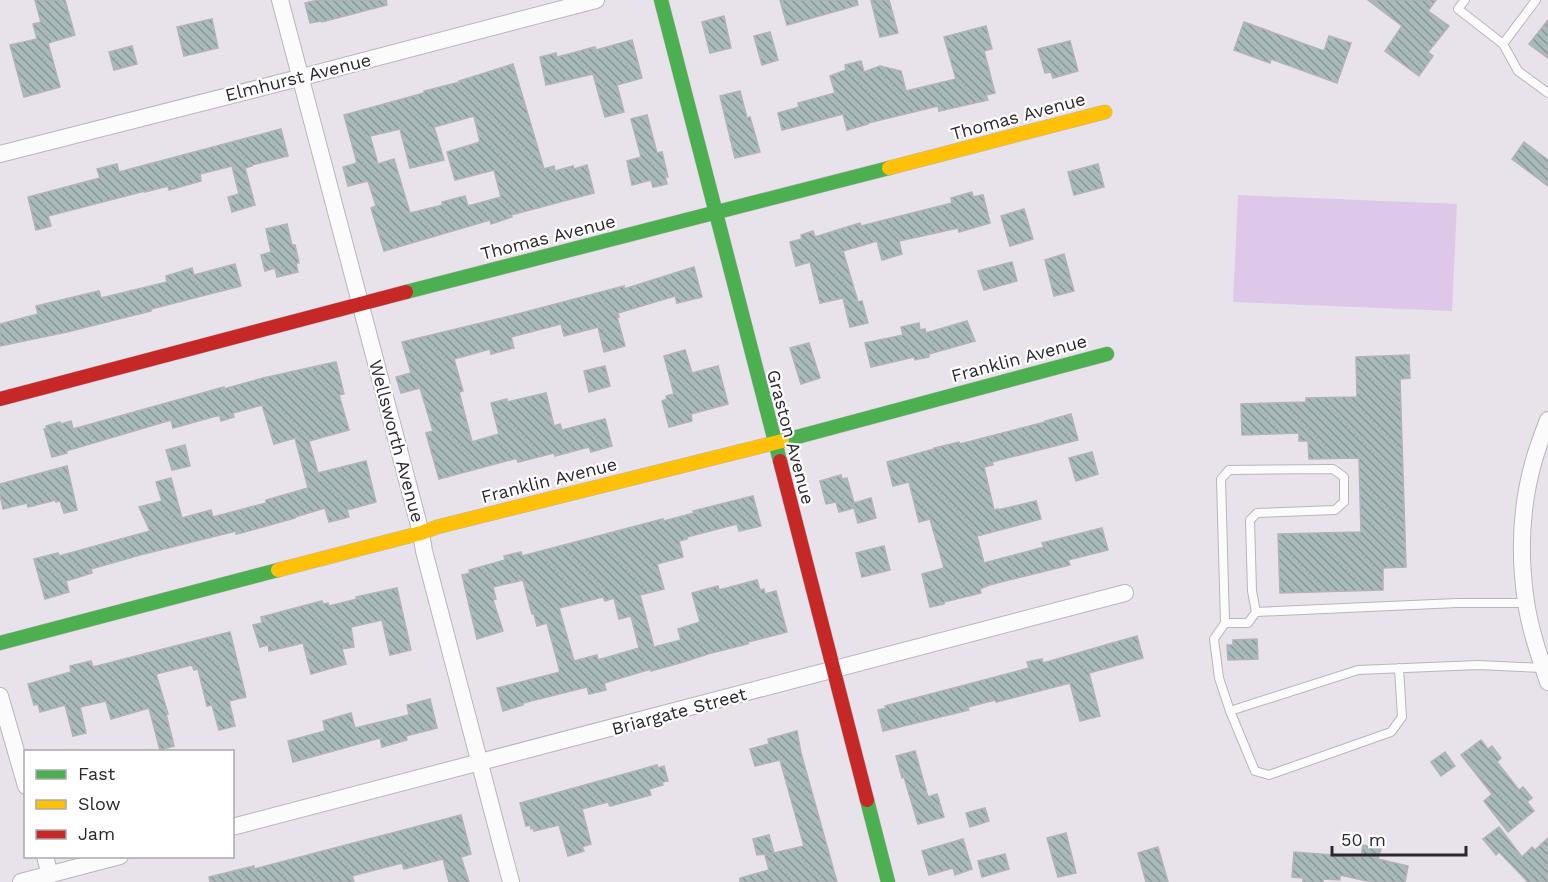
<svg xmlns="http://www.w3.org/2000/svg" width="1548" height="882" font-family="'Work Sans',sans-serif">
  <defs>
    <pattern id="building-back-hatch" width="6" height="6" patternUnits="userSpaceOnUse" patternTransform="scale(1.5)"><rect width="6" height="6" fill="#a9baba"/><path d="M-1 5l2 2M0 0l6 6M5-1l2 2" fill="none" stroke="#8a9798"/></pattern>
  </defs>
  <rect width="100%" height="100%" fill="#e8e2eb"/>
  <polygon fill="#dec8e9" points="1238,195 1457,204 1452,311 1233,302"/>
  <g fill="url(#building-back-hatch)" stroke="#b2b3b6" stroke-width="1.5" fill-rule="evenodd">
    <polygon points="35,0 65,0 75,35 48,43 60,87 24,97 10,45 37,39 33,24 41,22"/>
    <polygon points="318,0 386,0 387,5 322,22 321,21 310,23 305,3"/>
    <polygon points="780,0 857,0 858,5 787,25"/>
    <polygon points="871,0 889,0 898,33 880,37"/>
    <polygon points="1368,0 1436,0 1428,11 1449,26 1428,52 1433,56 1419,76 1385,51 1402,26"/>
    <polygon points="724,16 731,48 710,53 702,22"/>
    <polygon points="212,19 218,48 184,56 177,27"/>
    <polygon points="1548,20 1548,58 1529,44"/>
    <polygon points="1244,22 1324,51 1329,36 1351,43 1337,83 1271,59 1270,63 1234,50"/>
    <polygon points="986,26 992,49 984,51 995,93 986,95 988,100 939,111 938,106 868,123 868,124 847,130 843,114 782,130 778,113 799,107 798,103 835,93 830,76 846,70 845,65 861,61 864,72 880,66 901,71 906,91 956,79 944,37"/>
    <polygon points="770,32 778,60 762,65 754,36"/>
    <polygon points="632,40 642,78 617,85 624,112 605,117 593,74 546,85 540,57 556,53 557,57 595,47 596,50"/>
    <polygon points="1070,41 1078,71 1053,78 1051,72 1045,73 1038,49"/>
    <polygon points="132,46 137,64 114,70 109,52"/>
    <path d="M513 64 544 169 554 166 555 171 573 166 574 169 587 165 594 193 511 215 512 217 491 224 490 220 384 251 371 208 376 206 368 181 348 186 343 167 357 163 344 115 424 93V91L460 82 459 81ZM474 116 480 142 447 152 455 180 494 170 501 197 468 206 465 196 442 202 443 205 410 213 394 159 378 164 370 136 400 129 410 168 444 160 434 127Z"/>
    <polygon points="740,91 747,118 750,117 760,152 735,158 720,96"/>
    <polygon points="647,115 657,153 662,152 668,177 665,177 667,184 653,187 651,180 632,185 627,161 641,157 631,119"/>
    <polygon points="281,129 288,156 252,165 252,166 245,168 255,205 232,212 228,197 239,194 232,166 200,174 201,181 169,190 168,186 145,192 145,191 48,216 51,226 36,230 28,197 100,178 97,169 117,164 119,172"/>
    <polygon points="1524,142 1548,160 1548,186 1512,159"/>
    <polygon points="1098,164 1104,187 1074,195 1068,172"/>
    <polygon points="972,192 973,197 983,195 990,223 959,232 958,228 899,241 902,254 882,260 877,241 843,251 858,302 862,301 868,323 850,327 843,298 820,303 810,262 796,266 790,242 802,239 801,235 813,231 815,237 860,223 861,226 952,203 951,198"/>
    <polygon points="1024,209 1033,239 1010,246 1001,216"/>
    <polygon points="287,224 292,245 295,245 299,263 296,263 298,272 277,277 275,268 265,271 261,255 271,252 266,229"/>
    <polygon points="1064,254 1074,291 1054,296 1045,260"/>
    <polygon points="1012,262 1017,281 984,290 978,271"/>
    <polygon points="235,264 241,286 151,309 151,311 67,332 0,346 0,324 38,314 36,306 99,291 101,298 167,282 166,276 192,268 194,275"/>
    <polygon points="694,267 702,297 677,303 675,296 618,313 619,317 617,317 625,346 604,352 598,327 564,336 561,324 511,337 514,348 491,354 490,349 454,359 463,391 459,392 472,442 499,434 491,403 507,399 507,402 546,393 554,426 560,424 562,430 605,419 612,446 591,452 589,447 555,456 554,453 518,462 517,459 514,459 439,479 426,433 433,431 420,388 401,393 396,377 411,373 402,342 506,317 624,286 624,289"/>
    <polygon points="967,321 975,341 929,354 929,357 915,360 914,357 871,367 865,343 903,335 901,327 919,323 920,330 925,329 926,333"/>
    <polygon points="809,343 820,378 801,384 790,348"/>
    <polygon points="685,350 692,373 718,366 728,404 691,414 692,421 669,427 662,401 667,399 666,396 674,394 664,356"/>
    <polygon points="1409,355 1410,378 1400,379 1406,567 1383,568 1383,590 1280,593 1278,534 1361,532 1359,458 1309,459 1308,441 1299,441 1299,433 1242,435 1241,404 1306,402 1306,398 1357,397 1356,357"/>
    <polygon points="336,362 344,394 339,395 349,430 309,441 318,473 366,461 376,502 347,510 349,517 329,522 325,508 295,517 295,518 241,533 236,534 236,531 140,555 91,569 92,573 66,581 69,592 45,599 34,559 58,553 59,556 150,531 139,507 162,501 156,482 171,478 182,518 211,510 213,517 266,503 266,500 308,488 295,438 274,444 262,405 233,413 234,417 221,421 220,416 216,416 173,428 171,420 66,451 67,453 52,457 44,429 47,428 46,426 60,422 61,424 71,421 73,429 224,387 224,389 263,378"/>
    <polygon points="605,366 610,386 589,392 584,371"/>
    <polygon points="1071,414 1078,440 992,462 993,465 984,467 994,510 998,509 998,510 1036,501 1041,519 977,536 984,563 1044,547 1042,543 1102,528 1108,550 1068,560 1070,565 989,585 980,589 981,593 944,602 944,604 930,607 922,574 944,568 930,519 919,522 909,482 893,486 887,462 934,449 934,448 959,442 960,444 1045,422 1045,421"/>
    <polygon points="185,445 190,466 172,470 166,450"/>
    <polygon points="1092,452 1098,474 1076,481 1069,458"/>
    <polygon points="67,466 77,510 64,513 60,501 56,502 56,500 28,507 27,503 3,509 0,495 0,484"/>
    <polygon points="841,475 842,479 847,478 854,503 871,498 876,518 858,523 854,508 839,512 836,502 826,504 820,481"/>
    <path d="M753 496 761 526 739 531 737 524 687 537V539L679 541 683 557 657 564 664 589 640 595 654 647 681 640 678 629 700 622 692 593 718 586 719 590 757 580 760 590 764 589 765 594 776 591 787 632 748 642V644L711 653 680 663 651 671V669L604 683 606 690 589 694 587 687 523 703V705L503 711 497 688 560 672 547 623 537 626 534 614H532L523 580 493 587 496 599 493 600 503 631 477 639 462 575 470 573 469 570 505 560 504 556 521 552 522 556 663 519 664 521 694 513 693 511ZM603 597 605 601 614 598 619 619 631 616 639 648 598 660 597 655 574 661 559 608Z"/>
    <polygon points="884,546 890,570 862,577 856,553"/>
    <polygon points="397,588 411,650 390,655 382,620 351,627 354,647 342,649 346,664 311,674 303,643 269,651 268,645 260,647 253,625 262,623 261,617 322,601 323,604 328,603 329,606 357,599 356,597"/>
    <polygon points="230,632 246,697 229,701 235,726 219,730 212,705 207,706 198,669 194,670 192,665 156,674 168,714 166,714 174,746 160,750 149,708 111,719 106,701 80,707 86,733 73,736 65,705 40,712 38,704 34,705 28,684 71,672 70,666 91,661 93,667"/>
    <polygon points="1137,636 1143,658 1089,673 1100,716 1080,721 1070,683 996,702 995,700 968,707 969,710 883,731 878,710 886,708 885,706 1029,668 1027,662 1042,659 1043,663"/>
    <polygon points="1257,639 1258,659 1228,660 1227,645 1233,645 1233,640"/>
    <polygon points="430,699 437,728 406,736 407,740 382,747 380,738 293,762 288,741 325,731 323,721 351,713 355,728 409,715 407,705"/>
    <polygon points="797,731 801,753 837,882 740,882 740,878 769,870 765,855 804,846 780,760 755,766 750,749 769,744 768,739"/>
    <polygon points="1481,740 1488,749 1492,746 1501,758 1497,762 1519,790 1523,787 1532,798 1527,802 1534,811 1508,832 1484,801 1492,794 1461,755"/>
    <polygon points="915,751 928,797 937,794 944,817 918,824 904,777 902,778 896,756"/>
    <polygon points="1445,752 1455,766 1441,776 1431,762"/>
    <polygon points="657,765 658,768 664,766 668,781 662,782 663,785 649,789 651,795 610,806 608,802 582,809 591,844 582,847 584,851 568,856 559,825 534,831 534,828 531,829 530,825 526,826 520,803"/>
    <polygon points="985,808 989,821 970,827 966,813"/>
    <polygon points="461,815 471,854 461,857 469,882 449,882 443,859 404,869 402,863 352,876 354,882 210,882 209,877 254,866 254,869"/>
    <polygon points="1499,827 1522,857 1532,847 1535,850 1548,838 1548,882 1528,882 1499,852 1496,855 1483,839"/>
    <polygon points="1066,833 1076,873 1058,877 1047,838"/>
    <polygon points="769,835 774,853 757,855 753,839"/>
    <polygon points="963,839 972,869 955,875 953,868 929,875 922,851"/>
    <polygon points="1363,845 1381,849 1378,859 1408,866 1405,882 1371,882 1340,875 1340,880 1323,879 1323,882 1303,882 1303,878 1292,877 1294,852 1361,857"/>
    <polygon points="1158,847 1168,882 1146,882 1138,853"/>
    <polygon points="1005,854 1009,869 982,877 978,861"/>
  </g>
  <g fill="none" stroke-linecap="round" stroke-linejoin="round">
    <defs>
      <g id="lane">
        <polyline points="1465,0 1458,9 1503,44"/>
        <polyline points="1536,0 1503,44 1518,71 1548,93"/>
        <polygon points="1333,469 1344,477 1344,502 1335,510 1257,513 1250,520 1252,591 1256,612 1248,623 1225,623 1221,479 1229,470"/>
        <polyline points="1256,612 1457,603 1526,603"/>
        <polyline points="1225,623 1214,639 1219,678 1230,711"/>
        <polyline points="1399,668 1402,717 1391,732 1269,775 1255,771 1230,711 1358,670 1478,665 1543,668"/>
      </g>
      <g id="street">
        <polyline points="280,0 421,533 424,551 511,882"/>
        <polyline points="0,154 287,81 596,0"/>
        <path d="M1548 420C1543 433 1538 446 1534 460 1521 505 1519 555 1526 602 1530 629 1539 655 1548 682"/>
        <polyline points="0,696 26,786"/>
        <polyline points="232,827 1125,593"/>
        <polyline points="45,856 50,875"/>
        <polyline points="21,882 120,856"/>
      </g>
      <g id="fast">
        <polyline points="661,0 780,461"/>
        <polyline points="406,292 889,168"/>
        <polyline points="782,441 1107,354"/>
        <polyline points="0,643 278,570"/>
        <polyline points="867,800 888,882"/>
      </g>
      <g id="slow">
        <polyline points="889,168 1105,112"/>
        <polyline points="278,570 421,533 437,527 782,441"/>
      </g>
      <g id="jam">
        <polyline points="0,399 406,292"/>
        <polyline points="780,461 867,800"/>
      </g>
    </defs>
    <use href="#lane" stroke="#b9b5bc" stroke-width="10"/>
    <use href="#street" stroke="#b9b5bc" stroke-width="18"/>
    <use href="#fast" stroke="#b9b5bc" stroke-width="15"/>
    <use href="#slow" stroke="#b9b5bc" stroke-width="15"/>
    <use href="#jam" stroke="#b9b5bc" stroke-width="15"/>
    <use href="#lane" stroke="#fcfbfc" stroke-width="8"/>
    <use href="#street" stroke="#fcfbfc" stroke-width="16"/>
    <use href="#fast" stroke="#4caf50" stroke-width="14"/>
    <use href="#slow" stroke="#ffc107" stroke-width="14"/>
    <use href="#jam" stroke="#c62828" stroke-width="14"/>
  </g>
  <g text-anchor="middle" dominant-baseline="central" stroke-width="4.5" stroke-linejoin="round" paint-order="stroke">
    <g font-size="18" fill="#2c282e" stroke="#fff">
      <text transform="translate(298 77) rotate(-14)">Elmhurst Avenue</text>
      <text transform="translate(1018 116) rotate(-15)">Thomas Avenue</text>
      <text transform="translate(548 237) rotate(-14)">Thomas Avenue</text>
      <text transform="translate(1019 358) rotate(-15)">Franklin Avenue</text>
      <text transform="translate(791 437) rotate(75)">Graston Avenue</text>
      <text transform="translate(397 441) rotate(75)">Wellsworth Avenue</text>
      <text transform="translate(549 480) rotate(-14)">Franklin Avenue</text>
      <text transform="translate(679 711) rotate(-15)">Briargate Street</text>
    </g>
  </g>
  <rect x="24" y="750" width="210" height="108" fill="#ffffff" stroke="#aba9ab" stroke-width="1.5"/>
  <rect x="36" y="770" width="30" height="9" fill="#4caf50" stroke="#aba9ab" stroke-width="1.5"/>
  <text x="78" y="780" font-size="18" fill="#2c282e">Fast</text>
  <rect x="36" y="800" width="30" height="9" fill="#ffc107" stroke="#aba9ab" stroke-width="1.5"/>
  <text x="78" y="810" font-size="18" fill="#2c282e">Slow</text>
  <rect x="36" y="830" width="30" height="9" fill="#c62828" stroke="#aba9ab" stroke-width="1.5"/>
  <text x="78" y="840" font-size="18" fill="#2c282e">Jam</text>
  <path d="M1332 846v9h134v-9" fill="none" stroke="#2c282e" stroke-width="3"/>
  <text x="1341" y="846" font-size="18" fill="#2c282e" stroke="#ffffff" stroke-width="4.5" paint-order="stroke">50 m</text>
</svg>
